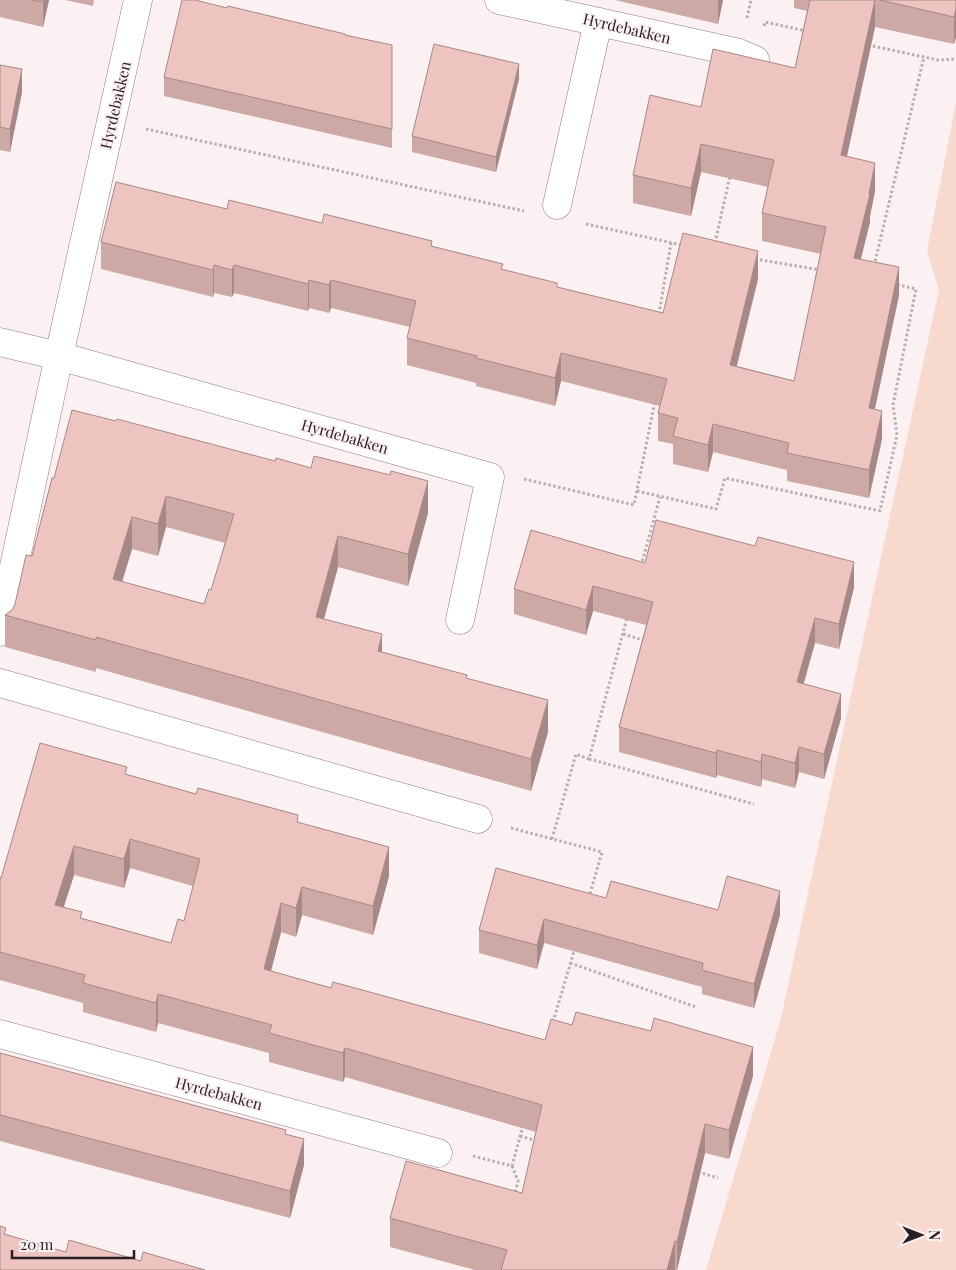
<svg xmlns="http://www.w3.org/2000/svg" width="956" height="1270" font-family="'Playfair Display',serif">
  <rect width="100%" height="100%" fill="#fbf0f2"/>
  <polygon fill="#f7dacd" points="956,102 956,1270 706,1270 780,1022 939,290 927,251"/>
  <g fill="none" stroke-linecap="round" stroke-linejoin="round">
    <defs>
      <g id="minor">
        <polyline points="499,0 739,53 755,60"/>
        <polyline points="557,205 598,22"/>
        <polyline points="0,342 59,356 138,0"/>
        <polyline points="0,632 59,356 490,477 460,620"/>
        <polyline points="0,683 478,819"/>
        <polyline points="0,1034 438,1153"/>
      </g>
    </defs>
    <use href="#minor" stroke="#937a7f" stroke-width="29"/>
    <g stroke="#b9aeb0" stroke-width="3" stroke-dasharray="2.5 2.5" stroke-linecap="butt">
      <polyline points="747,18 751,0"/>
      <polyline points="764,26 765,22 806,31"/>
      <polyline points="868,45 938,60 956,59"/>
      <polyline points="146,129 524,211"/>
      <polyline points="586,224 682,245"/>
      <polyline points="715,243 730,176"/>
      <polyline points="755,259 821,270"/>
      <polyline points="874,266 924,57"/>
      <polyline points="659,314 671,243"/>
      <polyline points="524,479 634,505 655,401"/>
      <polyline points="637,491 716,509 725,478 880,511 897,435 893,405 916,289 895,284"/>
      <polyline points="641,566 660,497"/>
      <polyline points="623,634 646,641"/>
      <polyline points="589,759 754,804"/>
      <polyline points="511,828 602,852 589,897"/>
      <polyline points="552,839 576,754 589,759 627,618"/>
      <polyline points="570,963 696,1007"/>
      <polyline points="553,1022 575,948"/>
      <polyline points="520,1136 537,1141"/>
      <polyline points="473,1156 512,1166 523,1126"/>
      <polyline points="512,1166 518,1181 515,1193"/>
      <polyline points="698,1172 718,1178"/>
    </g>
    <use href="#minor" stroke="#fff" stroke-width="28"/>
  </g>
  <g fill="#cca9a5" fill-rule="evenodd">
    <polygon points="0,0 49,0 43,27 0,17"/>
    <polygon points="65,0 94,0 93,6"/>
    <polygon points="615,0 723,0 718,24"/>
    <polygon points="794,0 956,0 956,37 954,44 875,27 847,156 875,191 870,216 870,222 861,259 899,295 875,409 882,439 869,498 787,481 787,470 713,452 708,472 673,464 673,444 658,441 658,413 660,406 561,381 555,406 476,386 476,383 407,365 407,338 410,327 331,308 329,313 309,308 308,311 234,293 232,297 214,293 213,297 101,269 101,242 227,209 322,223 432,247 557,287 663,313 758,279 737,366 794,381 821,254 762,241 762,213 768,187 701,172 691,216 633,203 633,175 701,107 795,68 807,11 794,8"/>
    <polygon points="345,35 392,45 392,148 164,96 164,77"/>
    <polygon points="0,65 22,92 10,152 0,150"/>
    <polygon points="519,79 496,172 412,152 412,136"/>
    <path d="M52 478 428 513 408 586 338 567 324 619 382 652 467 678 548 732 531 791 96 668V672L5 647V615L12 610 15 604 32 556ZM166 527 225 543 211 590 204 604 122 582 132 549 158 556Z"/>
    <polygon points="645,563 854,587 839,649 815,643 804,683 841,718 824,779 799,772 795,788 762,779 761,787 717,775 716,778 619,752 619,727 646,625 593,611 586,635 514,614 514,589"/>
    <path d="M127 775 298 822 389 876 373 935 302 915 296 937 281 932 271 971 331 988 545 1040 753 1076 729 1159 705 1153 677 1270H475L390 1247V1218L522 1193 536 1132 345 1077 343 1082 269 1062V1053L158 1023 156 1032 83 1012V1003L0 980V877L1 878ZM130 868 193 886 184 921 171 943 82 918 64 907 74 875 124 888Z"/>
    <polygon points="606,898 718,910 780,915 754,1008 702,994 702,987 544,943 537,969 479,953 479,930"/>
    <polygon points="0,1053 286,1134 304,1165 290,1218 0,1141"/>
  </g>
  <g fill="#a68986">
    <polygon points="44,0 49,0 43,27 43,2"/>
    <polygon points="718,0 723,0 718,24"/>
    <polygon points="875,0 875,27 841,183 841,155"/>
    <polygon points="956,9 956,37 954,44 954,17"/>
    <polygon points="519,64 519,79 496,172 496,157"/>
    <polygon points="22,69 22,92 10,152 10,129"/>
    <polygon points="701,144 701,172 691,216 691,188"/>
    <polygon points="875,163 875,191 870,216 870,222 854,286 854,258"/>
    <polygon points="758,251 758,279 730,392 730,365"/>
    <polygon points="214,265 214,293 213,297 213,270"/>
    <polygon points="234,265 234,293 232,297 232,270"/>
    <polygon points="899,267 899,295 869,436 869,408"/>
    <polygon points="309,280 309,308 308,311 308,284"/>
    <polygon points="331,280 331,308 329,313 329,285"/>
    <polygon points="561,353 561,381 555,406 555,378"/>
    <polygon points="882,411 882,439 869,498 869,470"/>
    <polygon points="713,424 713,452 708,472 708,445"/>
    <polygon points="428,481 428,513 408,586 408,554"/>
    <polygon points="166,496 166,527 158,556 158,524"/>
    <polygon points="132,517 132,549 113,611 113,579"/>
    <polygon points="338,536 338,567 316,648 316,617"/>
    <polygon points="854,562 854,587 839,649 839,624"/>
    <polygon points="593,586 593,611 586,635 586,610"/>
    <polygon points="815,618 815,643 797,706 797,682"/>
    <polygon points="382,634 382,666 378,651"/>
    <polygon points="841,694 841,718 824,779 824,754"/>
    <polygon points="548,700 548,732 531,791 531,759"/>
    <polygon points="799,747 799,772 795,788 795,763"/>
    <polygon points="717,750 717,775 716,778 716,753"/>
    <polygon points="762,754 762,779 761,787 761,762"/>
    <polygon points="130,839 130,868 124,888 124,859"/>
    <polygon points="74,846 74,875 55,933 55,905"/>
    <polygon points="389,847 389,876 373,935 373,906"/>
    <polygon points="302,887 302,915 296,937 296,908"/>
    <polygon points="780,891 780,915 754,1008 754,984"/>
    <polygon points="281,903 281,932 264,998 264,969"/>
    <polygon points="544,919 544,943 537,969 537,945"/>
    <polygon points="158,994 158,1023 156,1032 156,1003"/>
    <polygon points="753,1047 753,1076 729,1159 729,1130"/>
    <polygon points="345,1048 345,1077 343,1082 343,1053"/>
    <polygon points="705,1124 705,1153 677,1270 677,1242"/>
    <polygon points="304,1139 304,1165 290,1218 290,1191"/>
    <polygon points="675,1241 675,1270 667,1270"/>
  </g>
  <g fill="#edc4c0" stroke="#a68986" fill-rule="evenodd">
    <polygon points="32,0 44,0 43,2"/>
    <polygon points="182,0 195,0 227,8 228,6 345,34 345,35 392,45 392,129 164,77"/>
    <polygon points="810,0 875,0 841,155 875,163 869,194 870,194 854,258 899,267 869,408 882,411 869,470 787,453 789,443 713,424 708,445 673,436 678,418 658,413 667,379 561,353 555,378 476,358 477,356 407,338 416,301 331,280 329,285 309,280 308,284 234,265 232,270 214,265 213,270 101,242 116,182 227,209 229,200 322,223 324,214 432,241 431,246 503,264 501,269 557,283 557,287 663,313 683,233 758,251 730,365 794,381 826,227 762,213 774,160 701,144 691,188 633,175 650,95 701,107 713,49 795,68"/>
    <polygon points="880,0 956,0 956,9 954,17"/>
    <polygon points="434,44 519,64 496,157 412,136"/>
    <polygon points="0,65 22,69 10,129 0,127"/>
    <path d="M72 410 116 421 117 419 275 461 276 458 311 468 314 456 390 475 391 471 428 481 408 554 338 536 316 617 382 634 378 651 467 675 466 678 548 700 531 759 96 637V640L5 615 12 610 15 604 26 555 32 556 52 478H54ZM166 496 234 514 211 590 209 589 204 604 113 579 132 517 158 524Z"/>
    <polygon points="656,520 755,546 758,537 854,562 839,624 815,618 797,682 841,694 824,754 799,747 795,763 762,754 761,762 717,750 716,753 619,727 653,602 593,586 586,610 514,589 531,530 645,563"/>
    <path d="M40 743 127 767 125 774 196 794 198 788 298 815 297 822 389 847 373 906 302 887 296 908 281 903 264 969 331 988 333 982 545 1040 551 1019 572 1025 576 1012 651 1031 654 1018 753 1047 729 1130 705 1124 677 1242 675 1241 667 1270H501L507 1250 390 1218 406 1161 522 1193 542 1105 345 1048 343 1053 269 1033 272 1025 158 994 156 1003 83 983 85 975 0 952V877L1 878ZM130 839 200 859 184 921 178 919 171 943 80 918 82 912 55 905 74 846 124 859Z"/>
    <polygon points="496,868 606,898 611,881 718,910 727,876 780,891 754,984 702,970 703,963 544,919 537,945 479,930"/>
    <polygon points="0,1053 286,1130 285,1134 304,1139 290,1191 0,1115"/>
    <polygon points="0,1226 6,1228 4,1234 66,1252 69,1240 141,1261 143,1252 205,1270 0,1270"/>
  </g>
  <g text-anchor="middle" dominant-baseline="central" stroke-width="4" stroke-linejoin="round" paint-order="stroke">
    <g font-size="15" fill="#2a1f22" stroke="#fbf0f2">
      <text transform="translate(627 28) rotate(13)">Hyrdebakken</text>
      <text transform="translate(115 105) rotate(-77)">Hyrdebakken</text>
      <text transform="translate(345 436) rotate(16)">Hyrdebakken</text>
      <text transform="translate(219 1093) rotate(15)">Hyrdebakken</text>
    </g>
  </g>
  <g transform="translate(921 1235) rotate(90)" stroke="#fbf0f2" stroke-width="4" paint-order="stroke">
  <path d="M0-4L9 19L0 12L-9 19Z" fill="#2a1f22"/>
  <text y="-8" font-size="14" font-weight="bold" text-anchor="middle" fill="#2a1f22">N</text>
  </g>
  <path d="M12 1250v8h122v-8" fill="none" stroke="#2a1f22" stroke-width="2.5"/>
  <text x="20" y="1250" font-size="15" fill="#2a1f22" stroke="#fbf0f2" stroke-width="4" paint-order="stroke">20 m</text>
</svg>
